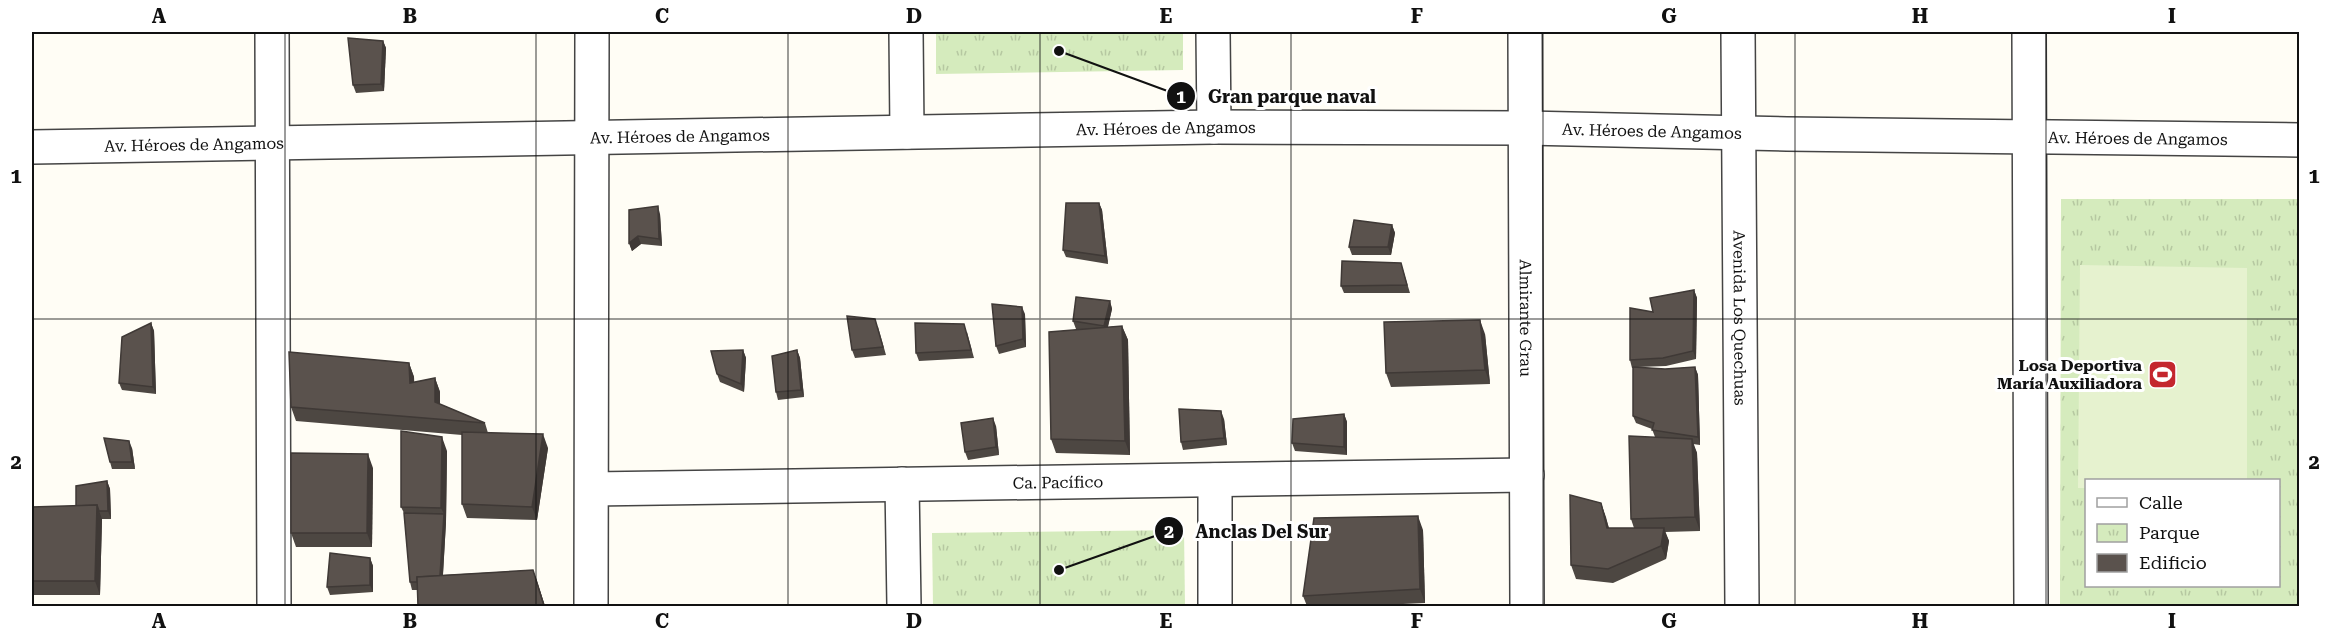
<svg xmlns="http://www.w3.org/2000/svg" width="2331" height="638" font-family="'Roboto Serif',serif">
  <defs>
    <pattern id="park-tufts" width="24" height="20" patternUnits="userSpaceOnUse" patternTransform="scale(1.5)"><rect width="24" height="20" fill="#d5ebbd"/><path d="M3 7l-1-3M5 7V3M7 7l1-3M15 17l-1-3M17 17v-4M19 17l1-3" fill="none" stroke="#b6c8a1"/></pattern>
  </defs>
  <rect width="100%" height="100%" fill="#fffdf5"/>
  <g fill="url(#park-tufts)" fill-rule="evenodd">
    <polygon points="936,32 1183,32 1183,70 936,74"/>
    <path d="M2061 199H2299L2298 606H2060ZM2086 480H2278V586H2086Z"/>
    <polygon points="1184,530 1185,606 933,606 932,533"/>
  </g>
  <polygon fill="#e6f2cf" points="2080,265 2247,268 2247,480 2086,480 2086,488 2078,488"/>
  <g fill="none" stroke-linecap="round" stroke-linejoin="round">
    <defs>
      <g id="minor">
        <polyline points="272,32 274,606"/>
        <polyline points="906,32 907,132"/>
        <polyline points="1213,32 1214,127"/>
        <path id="s1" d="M1525 32 1527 606"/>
        <path id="s2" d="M1738 32 1742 606"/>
        <polyline points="2029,32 2031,606"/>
        <path id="s3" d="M32 147 1214 127 1527 128 1787 134 2300 140"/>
        <polyline points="902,484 904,606"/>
        <path id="s4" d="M592 489 1527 475"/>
        <polyline points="591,606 592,32"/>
        <polyline points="1215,606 1215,480"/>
      </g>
    </defs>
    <use href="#minor" stroke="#444" stroke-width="36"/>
    <use href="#minor" stroke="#fff" stroke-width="33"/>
  </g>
  <g fill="#4d4742">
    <polygon points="1247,32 1264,32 1248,34"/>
    <polygon points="383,41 386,48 384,91 356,93 353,85"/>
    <polygon points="1099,203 1102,210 1108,264 1066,257 1063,250"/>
    <polygon points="660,214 662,246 641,244 632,251 629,243"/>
    <polygon points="1392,225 1395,233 1391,255 1352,255 1349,247"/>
    <polygon points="1401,263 1410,293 1344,293 1341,286"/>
    <polygon points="1694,290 1697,298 1696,359 1666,366 1638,367 1665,369 1695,367 1698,375 1700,445 1693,444 1697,453 1700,531 1665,532 1669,541 1666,559 1613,583 1576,579 1571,565 1601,503 1609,528 1634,528 1631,519 1655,437 1652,429 1636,423 1633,416 1633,368 1632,368 1630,360 1653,312"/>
    <polygon points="1110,301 1112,309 1108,327 1122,326 1128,340 1130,455 1056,453 1051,439 1080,329 1076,329 1073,321"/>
    <polygon points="1025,314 1026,347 999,354 996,346"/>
    <polygon points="151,323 154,331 156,394 122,390 119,383"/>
    <polygon points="878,327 886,355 855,358 852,350"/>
    <polygon points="967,332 974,358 919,361 916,353"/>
    <polygon points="1485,334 1490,384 1391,387 1386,373"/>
    <polygon points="743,350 746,358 744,392 720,382 717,374"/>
    <polygon points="797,350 800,358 804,397 778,400 776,392"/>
    <polygon points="409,363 414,377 414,382 435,378 440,392 440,404 485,423 488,433 548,448 537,520 467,518 462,504 462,435 296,421 291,407"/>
    <polygon points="1344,414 1347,422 1347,455 1295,451 1292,443"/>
    <polygon points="1224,419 1227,445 1183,450 1181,442"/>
    <polygon points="996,426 999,455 968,460 965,452"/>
    <polygon points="132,448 135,469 112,469 110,462"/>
    <polygon points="447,451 446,522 443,575 533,570 545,606 418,606 417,590 412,590 410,582 404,513 401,507"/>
    <polygon points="373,468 372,547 296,547 291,533"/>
    <polygon points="107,481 110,489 111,519 102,519 100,595 32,595 32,507 76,506"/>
    <polygon points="1423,530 1425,603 1359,606 1307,606 1303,596"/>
    <polygon points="370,558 373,566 373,592 330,595 327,587"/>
  </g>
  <g fill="#3f3936">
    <polygon points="383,41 386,48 384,91 381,84"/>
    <polygon points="1099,203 1102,210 1108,264 1105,256"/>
    <polygon points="658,206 660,214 662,246 659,239"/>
    <polygon points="1392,225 1395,233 1391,255 1388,247"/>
    <polygon points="638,236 641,244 632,251 629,243"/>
    <polygon points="1694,290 1697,298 1696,359 1693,351"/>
    <polygon points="1110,301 1112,309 1106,334 1104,326"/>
    <polygon points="1022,307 1025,314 1026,347 1023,339"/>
    <polygon points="1480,320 1485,334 1490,384 1485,370"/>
    <polygon points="151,323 154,331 156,394 153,387"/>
    <polygon points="1122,326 1128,340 1130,455 1125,441"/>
    <polygon points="743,350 746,358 744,392 741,384"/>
    <polygon points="797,350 800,358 804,397 801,390"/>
    <polygon points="409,363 414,377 415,397 410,383"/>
    <polygon points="1695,367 1698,375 1700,445 1698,437"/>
    <polygon points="435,378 440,392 440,415 435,402"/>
    <polygon points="1221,411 1224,419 1227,445 1224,438"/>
    <polygon points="1344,414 1347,422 1347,455 1344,447"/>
    <polygon points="993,418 996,426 999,455 996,447"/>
    <polygon points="543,434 548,448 537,520 532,507"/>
    <polygon points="442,437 447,451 446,522 442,590 439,582 444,514 441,508"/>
    <polygon points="1692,439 1697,453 1700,531 1695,517"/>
    <polygon points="129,441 132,448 135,469 132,462"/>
    <polygon points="368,454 373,468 372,547 367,533"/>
    <polygon points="107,481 110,489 111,519 108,511"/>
    <polygon points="1601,503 1606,517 1612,541 1607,528"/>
    <polygon points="97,505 102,519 100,595 95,581"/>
    <polygon points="1418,516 1423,530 1425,603 1420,589"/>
    <polygon points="1664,528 1669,541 1666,559 1661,546"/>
    <polygon points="370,558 373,566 373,592 370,585"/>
    <polygon points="533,570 538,584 545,606 544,606"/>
  </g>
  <g fill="#5a524d" stroke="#3f3936" stroke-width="1.5">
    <polygon points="348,38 383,41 381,84 353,85"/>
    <polygon points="1066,203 1099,203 1105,256 1063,250"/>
    <polygon points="658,206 659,239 638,236 629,243 629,210"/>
    <polygon points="1354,220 1392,225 1388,247 1349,247"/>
    <polygon points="1342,261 1401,263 1407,285 1341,286"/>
    <polygon points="1694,290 1693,351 1663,358 1630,360 1630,308 1653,312 1650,298"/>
    <polygon points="1076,297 1110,301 1104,326 1073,321"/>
    <polygon points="992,304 1022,307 1023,339 996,346"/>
    <polygon points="847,316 875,319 883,347 852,350"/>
    <polygon points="1480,320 1485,370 1386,373 1384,322"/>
    <polygon points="151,323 153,387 119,383 122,337"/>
    <polygon points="915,323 964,324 971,350 916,353"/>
    <polygon points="1122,326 1125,441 1051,439 1049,332"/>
    <polygon points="743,350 741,384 717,374 711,351"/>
    <polygon points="797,350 801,390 776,392 772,356"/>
    <polygon points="289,352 409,363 410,383 435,378 435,402 485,423 291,407"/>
    <polygon points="1633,367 1665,369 1695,367 1698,437 1652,430 1654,423 1633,416"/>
    <polygon points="1179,409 1221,411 1224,438 1181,442"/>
    <polygon points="1344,414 1344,447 1292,443 1293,419"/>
    <polygon points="993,418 996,447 965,452 961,423"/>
    <polygon points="401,431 442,437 441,508 401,507"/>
    <polygon points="462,432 543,434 532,507 462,504"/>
    <polygon points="1629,436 1692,439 1695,517 1631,519"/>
    <polygon points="104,438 129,441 132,462 110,462"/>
    <polygon points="291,453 368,454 367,533 291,533"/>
    <polygon points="107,481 108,511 99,511 97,505 76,506 76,486"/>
    <polygon points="1570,495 1601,503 1607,528 1664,528 1661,546 1608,569 1571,565"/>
    <polygon points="97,505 95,581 32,581 32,507"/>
    <polygon points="404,513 444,514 440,576 417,577 417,582 410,582"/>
    <polygon points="1418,516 1420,589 1303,596 1314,518"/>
    <polygon points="330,553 370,558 370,585 327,587"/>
    <polygon points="533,570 544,606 418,606 417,577"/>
  </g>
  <path fill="none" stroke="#111" stroke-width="1.5" stroke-opacity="0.55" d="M285 32V606M536 32V606M788 32V606M1040 32V606M1291 32V606M1543 32V606M1795 32V606M2046 32V606M32 319H2300"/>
  <defs>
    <symbol id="stadium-square" viewBox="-11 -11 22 22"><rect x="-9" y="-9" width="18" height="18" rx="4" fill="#c4262e" stroke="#fff"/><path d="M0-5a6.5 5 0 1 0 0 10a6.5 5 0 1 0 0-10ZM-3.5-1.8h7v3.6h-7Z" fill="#fff"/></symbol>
  </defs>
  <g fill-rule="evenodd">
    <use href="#stadium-square" x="2146" y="358" width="33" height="33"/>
  </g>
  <g text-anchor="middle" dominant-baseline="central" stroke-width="6" stroke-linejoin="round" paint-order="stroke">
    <g font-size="16" fill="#111" stroke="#fff">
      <text stroke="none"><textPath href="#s3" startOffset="1134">Av. Héroes de Angamos</textPath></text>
      <text stroke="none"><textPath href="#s3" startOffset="1620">Av. Héroes de Angamos</textPath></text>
      <text stroke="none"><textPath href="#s3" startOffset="648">Av. Héroes de Angamos</textPath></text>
      <text stroke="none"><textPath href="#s3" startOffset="2106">Av. Héroes de Angamos</textPath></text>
      <text stroke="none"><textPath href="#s3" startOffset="162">Av. Héroes de Angamos</textPath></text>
      <text stroke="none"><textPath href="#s1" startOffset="286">Almirante Grau</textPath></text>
      <text stroke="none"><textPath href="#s2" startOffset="286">Avenida Los Quechuas</textPath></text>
      <text stroke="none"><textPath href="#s4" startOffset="466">Ca. Pacífico</textPath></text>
    </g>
    <g font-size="16" font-weight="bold" fill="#111" stroke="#fff" text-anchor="end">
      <text x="2142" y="365">Losa Deportiva<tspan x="2142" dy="18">María Auxiliadora</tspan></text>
    </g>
  </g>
  <path fill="none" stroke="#111" stroke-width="2" d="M1059 51L1181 96M1059 570L1169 531"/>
  <g fill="#111" stroke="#fff" stroke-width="2">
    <circle cx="1059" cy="51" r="6"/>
    <circle cx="1059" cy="570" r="6"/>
    <circle cx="1181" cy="96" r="15"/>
    <circle cx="1169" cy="531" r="15"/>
  </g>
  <g font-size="18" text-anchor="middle" font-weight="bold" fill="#fff">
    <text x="1181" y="103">1</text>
    <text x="1169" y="538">2</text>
  </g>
  <g font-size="18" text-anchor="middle" font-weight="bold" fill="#111" stroke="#fff" stroke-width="6" stroke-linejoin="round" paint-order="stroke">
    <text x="1292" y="103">Gran parque naval</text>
    <text x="1262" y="538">Anclas Del Sur</text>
  </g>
  <rect width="2331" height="638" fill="none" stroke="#ffffff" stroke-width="66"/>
  <rect x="2085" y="479" width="195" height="108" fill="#ffffff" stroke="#a0a0a0" stroke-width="1.5"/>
  <rect x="2097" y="498" width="30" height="9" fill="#ffffff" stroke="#a0a0a0" stroke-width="1.5"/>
  <text x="2139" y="509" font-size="18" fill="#111111">Calle</text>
  <rect x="2097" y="524" width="30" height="18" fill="url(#park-tufts)" stroke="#a0a0a0" stroke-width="1.5"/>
  <text x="2139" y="539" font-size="18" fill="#111111">Parque</text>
  <rect x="2097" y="554" width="30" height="18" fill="#5a524d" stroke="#a0a0a0" stroke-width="1.5"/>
  <text x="2139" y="569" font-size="18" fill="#111111">Edificio</text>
  <rect x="33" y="33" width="2265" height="572" fill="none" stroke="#111" stroke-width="2"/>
  <g font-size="20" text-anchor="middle" font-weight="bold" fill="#111">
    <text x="159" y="23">A</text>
    <text x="410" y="23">B</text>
    <text x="662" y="23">C</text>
    <text x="914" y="23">D</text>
    <text x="1166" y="23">E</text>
    <text x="1417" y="23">F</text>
    <text x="1669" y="23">G</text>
    <text x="1920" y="23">H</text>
    <text x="2172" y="23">I</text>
    <text x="16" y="183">1</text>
    <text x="2314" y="183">1</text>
    <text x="16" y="469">2</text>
    <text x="2314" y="469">2</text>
    <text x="159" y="628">A</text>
    <text x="410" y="628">B</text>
    <text x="662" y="628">C</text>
    <text x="914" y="628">D</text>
    <text x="1166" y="628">E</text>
    <text x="1417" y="628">F</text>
    <text x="1669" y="628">G</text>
    <text x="1920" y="628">H</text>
    <text x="2172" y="628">I</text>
  </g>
</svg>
